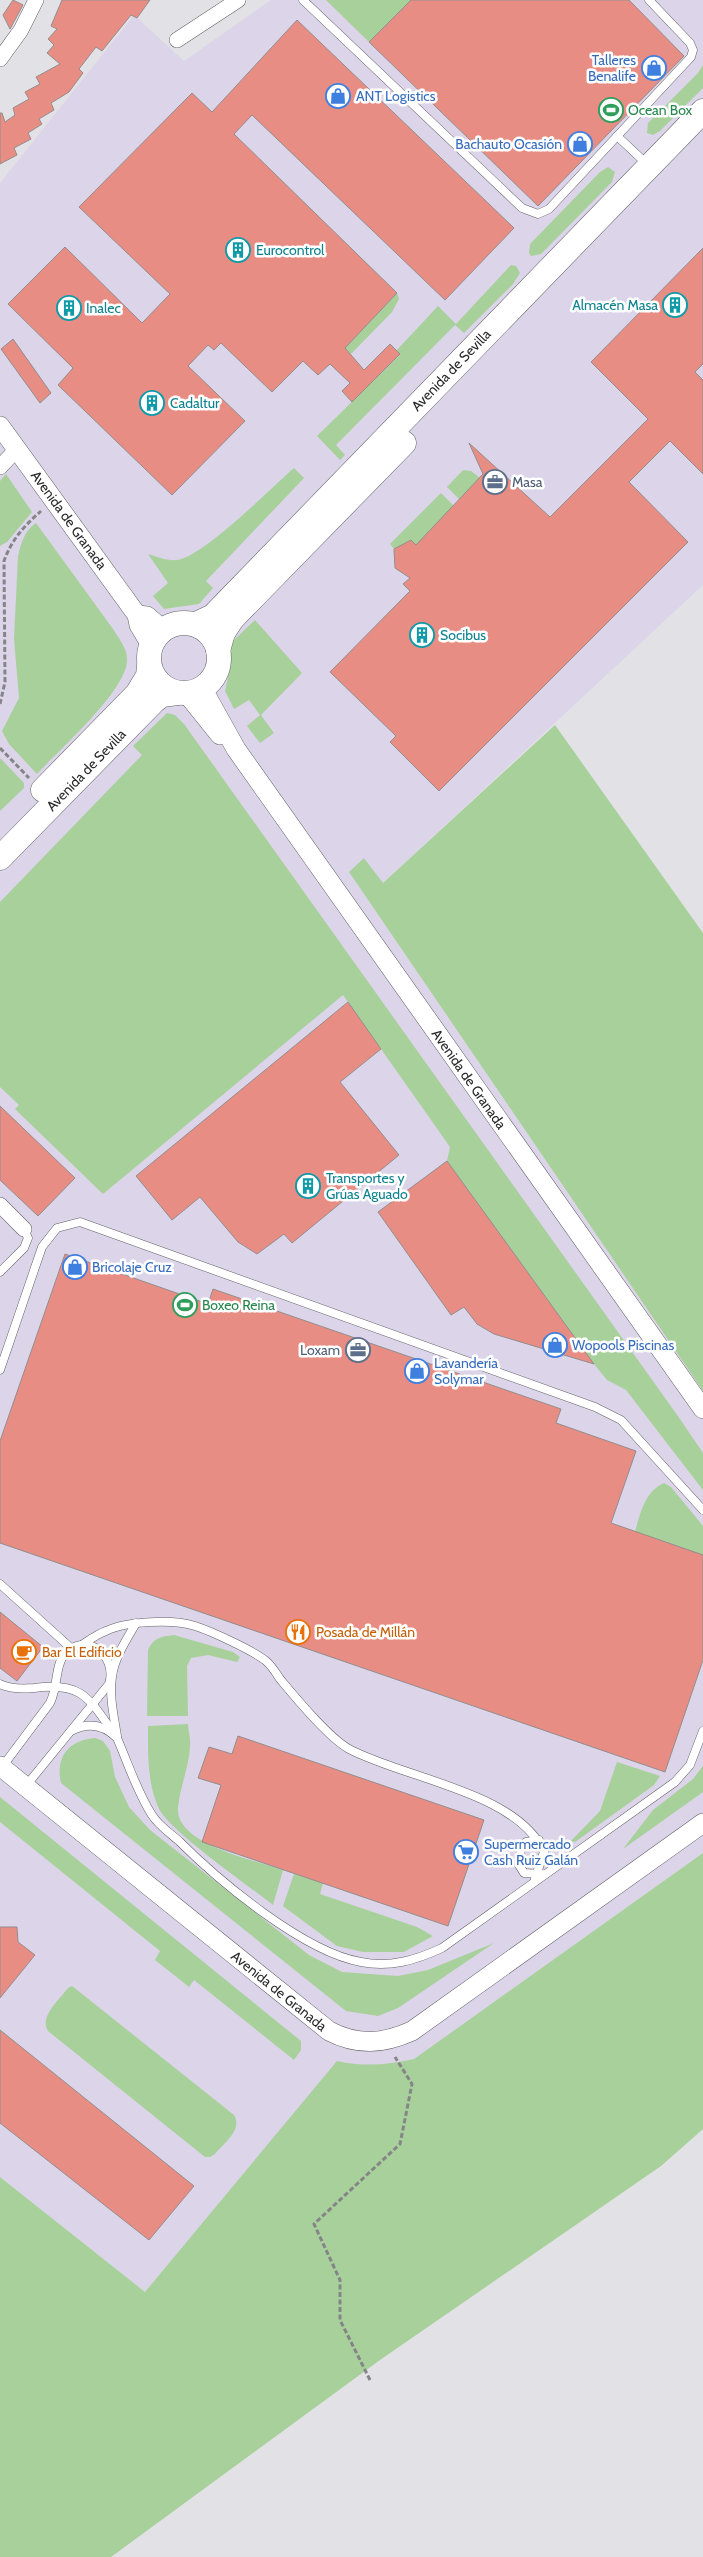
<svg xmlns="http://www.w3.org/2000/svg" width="703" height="2557" font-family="Cabin,sans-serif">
  <rect width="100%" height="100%" fill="#e2e1e6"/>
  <polygon fill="#dcd4e9" points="271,0 703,0 703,585 383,883 349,872 703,1391 703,1853 414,2059 384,2065 360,2066 337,2062 145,2292 0,2177 0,183 134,15 184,61"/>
  <g fill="#a8d09b">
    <polygon points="326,0 411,0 369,42"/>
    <polygon points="703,65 703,88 660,131 653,135 647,133 648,123 698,73"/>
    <polygon points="608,167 615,172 612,182 541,254 531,256 529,253 530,244 600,172"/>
    <polygon points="511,265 516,266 520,273 513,284 464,333 455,325 336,445 345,455 340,460 317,436 400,355 396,351 438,306 456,324"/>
    <polygon points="397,293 399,299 392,312 351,354 345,348"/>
    <path d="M294 468 304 478 206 581 213 588 199 604 164 609 153 596 168 583 148 554C157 557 167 561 177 560 203 557 271 488 294 468Z"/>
    <polygon points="463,470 471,471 480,478 459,499 447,487"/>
    <polygon points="6,474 32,512 7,542 0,546 0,481"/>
    <polygon points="441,493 454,506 422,550 411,540 394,549 390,544"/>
    <path d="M36 523 113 629C119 639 128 649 127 661 126 691 59 750 37 774L9 744 2 731 19 698 14 639 18 556C21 543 25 530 36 523Z"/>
    <polygon points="255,620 302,673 261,715 274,733 260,743 247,726 260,715 249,700 234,709 225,691 231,664 231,648 233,641"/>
    <polygon points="167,713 175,715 184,724 680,1419 703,1453 703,1490 626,1390 607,1380 594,1364 447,1161 450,1147 343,995 103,1194 15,1109 19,1105 0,1087 0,902 142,755 133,746"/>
    <polygon points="555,725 703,933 703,1391 349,872 364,858 383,883"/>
    <polygon points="0,758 24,783 24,788 0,811"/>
    <path d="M664 1483 671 1487 703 1526V1555L635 1532C640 1514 645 1491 664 1483Z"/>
    <path d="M174 1635 233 1652 240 1657 237 1662 208 1655 191 1658 187 1666 188 1716H147L148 1650C154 1637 161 1637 174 1635Z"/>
    <path d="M188 1724C188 1731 191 1739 190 1747 189 1767 180 1787 178 1807 174 1844 255 1860 283 1870L273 1905C249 1886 171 1832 159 1809 147 1783 148 1754 148 1726Z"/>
    <path d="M95 1738 103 1741 110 1751 115 1777 129 1807 150 1830 309 1955 342 1972 398 1976 428 1970 494 1943 398 2008 378 2016 346 2011 61 1783C55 1757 69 1740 95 1738Z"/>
    <polygon points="617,1762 660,1776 654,1785 575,1842 571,1841 600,1811"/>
    <polygon points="703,1766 703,1792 623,1849 653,1810 693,1779"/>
    <polygon points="0,1797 301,2041 301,2050 294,2060 194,1980 189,1987 155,1960 160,1951 0,1822"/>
    <path d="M703 1853V2129L661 2166 380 2360 111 2557H0V2177L145 2292 337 2061C365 2067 387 2065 414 2059Z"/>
    <polygon points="294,1874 323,1883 320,1894 417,1927 433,1936 404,1952 363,1952 337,1946 283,1906"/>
    <path d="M72 1986 234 2115C243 2130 224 2143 215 2154L210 2157H205L48 2031C39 2017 59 2000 68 1988Z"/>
  </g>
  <g fill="#e88d84" stroke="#938d8d">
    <polygon points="13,0 23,5 10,29 3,15"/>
    <polygon points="62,0 150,0 137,18 131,15 102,51 96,47 79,69 83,73 69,92 51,103 54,110 39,119 42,124 28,133 31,139 14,148 17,155 0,164 0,113 2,113 5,122 15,115 13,108 29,99 25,92 40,84 36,77 60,64 47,53 54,45 48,39 57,29 51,26"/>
    <polygon points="411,0 629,0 684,56 538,206 369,42"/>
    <polygon points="297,20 514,228 445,300 252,115 234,134 397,293 345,348 364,370 390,344 400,354 352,402 342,391 350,383 330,364 318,375 303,361 272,392 221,343 214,350 208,345 188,366 245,421 172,495 58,385 73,368 8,304 65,247 142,323 170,294 79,207 192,93 212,112"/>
    <polygon points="703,248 703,364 695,372 703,380 703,474 670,441 629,482 688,542 439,791 390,742 396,736 330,672 410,591 403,584 410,578 395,568 394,549 411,540 416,545 483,474 469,443 550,517 648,419 591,362"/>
    <polygon points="13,339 51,393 40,403 1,349"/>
    <polygon points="348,1002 381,1049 340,1082 399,1155 292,1243 284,1234 257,1254 238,1242 200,1197 172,1220 136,1176"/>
    <polygon points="0,1106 75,1178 38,1216 0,1180"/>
    <polygon points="447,1161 594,1364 494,1334 477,1324 464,1307 451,1315 378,1212"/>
    <polygon points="65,1254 208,1304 213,1289 561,1409 556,1423 636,1451 611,1523 703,1555 703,1660 665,1772 0,1543 0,1441"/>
    <polygon points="0,1612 43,1647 17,1681 0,1668"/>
    <polygon points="238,1736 484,1820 448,1926 202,1842 221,1785 198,1778 209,1747 232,1754"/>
    <polygon points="0,1927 17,1927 18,1942 35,1955 0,1998"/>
    <polygon points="0,2030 194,2186 149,2240 0,2123"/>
  </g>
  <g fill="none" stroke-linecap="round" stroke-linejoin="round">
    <defs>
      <g id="service">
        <polyline points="303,0 522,208 538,214 549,209 691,57 693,50 690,43 649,0"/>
        <polyline points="617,136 648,165"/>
        <polyline points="0,1272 24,1248 28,1238 24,1229"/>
        <polyline points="0,1370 42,1247 57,1228 80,1222 595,1407 621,1420 703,1510"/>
        <polyline points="0,1584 72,1649"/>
        <path d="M80 1646C88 1641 97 1634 106 1631 127 1621 173 1619 195 1626 211 1631 254 1651 266 1661 272 1666 276 1673 280 1679 296 1698 328 1737 349 1749 406 1779 517 1792 544 1852L535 1879"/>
        <path d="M0 1684C10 1689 23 1689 34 1688 80 1682 88 1696 112 1731"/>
        <path d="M71 1731C88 1722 103 1724 117 1738 128 1763 137 1792 152 1815 158 1825 170 1833 179 1841 220 1882 304 1952 361 1962 390 1968 416 1960 442 1948L675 1782 690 1765 703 1731"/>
        <path d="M117 1736C114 1717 109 1696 112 1677 114 1658 127 1639 136 1623"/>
        <path d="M2 1767 50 1703C58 1687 55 1666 64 1655 85 1630 118 1655 109 1684L25 1787"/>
        <polyline points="539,1840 526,1842 521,1848 519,1865 524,1873 542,1874"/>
      </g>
      <g id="minor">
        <polyline points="177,40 238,0"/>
        <polyline points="0,59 21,30 36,0"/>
        <polyline points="0,467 17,449"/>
        <polyline points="0,1205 24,1229"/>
      </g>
      <g id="tertiary">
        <polyline points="0,426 137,615 139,625 151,645"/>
        <polyline points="137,615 147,616 162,629"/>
        <polyline points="202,688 236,749 703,1409"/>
        <polyline points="187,694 220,735"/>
        <path d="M0 1766 329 2031C358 2046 383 2044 412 2031L703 1823"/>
      </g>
      <g id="primary">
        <circle cx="184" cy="658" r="35"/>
        <polyline points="196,624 213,616 703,111"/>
        <polyline points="218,650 223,633 232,619 404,443"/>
        <polyline points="43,790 137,694 148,676 149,666"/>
        <polyline points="0,858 154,701 162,695 177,693"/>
      </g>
    </defs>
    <use href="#service" stroke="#626165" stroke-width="9"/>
    <use href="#minor" stroke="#626165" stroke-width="16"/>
    <use href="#tertiary" stroke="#626165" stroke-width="20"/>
    <use href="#primary" stroke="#626165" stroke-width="25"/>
    <g stroke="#858588" stroke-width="3" stroke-dasharray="5 2.5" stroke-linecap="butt">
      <path d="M0 704 5 682 4 561C12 539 24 526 41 511"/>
      <polyline points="0,748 29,778"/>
      <polyline points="370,2380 340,2320 340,2280 314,2224 400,2144 412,2084 395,2057"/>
    </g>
    <use href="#service" stroke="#fff" stroke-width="8"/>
    <use href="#minor" stroke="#fff" stroke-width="15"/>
    <use href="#tertiary" stroke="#fff" stroke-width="19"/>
    <use href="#primary" stroke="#fff" stroke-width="24"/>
  </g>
  <defs>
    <symbol id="shop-ring" viewBox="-11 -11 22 22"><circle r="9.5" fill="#fff" stroke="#3f7fe0" stroke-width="1.5"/><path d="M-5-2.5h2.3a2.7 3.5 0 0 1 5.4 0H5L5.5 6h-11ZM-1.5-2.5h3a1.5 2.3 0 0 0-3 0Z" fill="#3f7fe0"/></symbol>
    <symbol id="stadium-ring" viewBox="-11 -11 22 22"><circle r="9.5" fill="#fff" stroke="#2e9e5b" stroke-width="1.5"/><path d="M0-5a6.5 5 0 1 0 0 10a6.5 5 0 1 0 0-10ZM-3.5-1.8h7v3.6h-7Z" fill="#2e9e5b"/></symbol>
    <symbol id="building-ring" viewBox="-11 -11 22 22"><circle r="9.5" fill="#fff" stroke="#0f9aa8" stroke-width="1.5"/><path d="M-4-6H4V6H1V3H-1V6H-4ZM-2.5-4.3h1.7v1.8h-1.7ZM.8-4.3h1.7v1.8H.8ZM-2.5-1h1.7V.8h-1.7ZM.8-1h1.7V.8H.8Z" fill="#0f9aa8"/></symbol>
    <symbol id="office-ring" viewBox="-11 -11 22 22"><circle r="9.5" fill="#fff" stroke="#5c6f8a" stroke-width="1.5"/><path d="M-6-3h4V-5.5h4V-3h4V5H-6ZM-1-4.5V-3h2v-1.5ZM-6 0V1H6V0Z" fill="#5c6f8a"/></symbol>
    <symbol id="restaurant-ring" viewBox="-11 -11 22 22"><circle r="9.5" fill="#fff" stroke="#e8710a" stroke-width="1.5"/><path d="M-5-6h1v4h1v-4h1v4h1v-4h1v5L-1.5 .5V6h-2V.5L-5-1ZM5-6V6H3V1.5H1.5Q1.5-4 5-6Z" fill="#e8710a"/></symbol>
    <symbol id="cafe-ring" viewBox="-11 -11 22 22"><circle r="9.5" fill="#fff" stroke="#e8710a" stroke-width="1.5"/><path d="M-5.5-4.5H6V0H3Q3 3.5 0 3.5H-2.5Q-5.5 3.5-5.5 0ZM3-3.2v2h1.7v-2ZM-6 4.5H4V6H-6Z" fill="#e8710a"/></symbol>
    <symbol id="supermarket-ring" viewBox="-11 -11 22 22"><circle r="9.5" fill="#fff" stroke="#3f7fe0" stroke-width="1.5"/><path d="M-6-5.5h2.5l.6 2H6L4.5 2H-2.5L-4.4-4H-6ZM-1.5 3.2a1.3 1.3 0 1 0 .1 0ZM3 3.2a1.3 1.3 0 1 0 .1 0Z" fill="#3f7fe0"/></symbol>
  </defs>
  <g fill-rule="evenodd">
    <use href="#shop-ring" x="640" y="54" width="28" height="28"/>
    <use href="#shop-ring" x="324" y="82" width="28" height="28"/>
    <use href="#stadium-ring" x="597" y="96" width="28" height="28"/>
    <use href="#shop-ring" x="566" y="130" width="28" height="28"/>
    <use href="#building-ring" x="224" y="236" width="28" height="28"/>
    <use href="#building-ring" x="661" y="291" width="28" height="28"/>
    <use href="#building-ring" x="55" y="294" width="28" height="28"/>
    <use href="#building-ring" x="138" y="389" width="28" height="28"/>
    <use href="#office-ring" x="481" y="468" width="28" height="28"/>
    <use href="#building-ring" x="408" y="621" width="28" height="28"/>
    <use href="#building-ring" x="294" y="1172" width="28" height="28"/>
    <use href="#shop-ring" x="61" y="1253" width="28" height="28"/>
    <use href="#stadium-ring" x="171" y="1291" width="28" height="28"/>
    <use href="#shop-ring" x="541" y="1331" width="28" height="28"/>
    <use href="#office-ring" x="344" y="1336" width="28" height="28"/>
    <use href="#shop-ring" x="403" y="1357" width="28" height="28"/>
    <use href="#restaurant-ring" x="284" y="1618" width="28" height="28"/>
    <use href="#cafe-ring" x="10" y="1638" width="28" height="28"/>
    <use href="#supermarket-ring" x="452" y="1838" width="28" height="28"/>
  </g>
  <g text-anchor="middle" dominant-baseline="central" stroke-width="5" stroke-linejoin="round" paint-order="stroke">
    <g font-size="14" fill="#366cbe" stroke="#fff" text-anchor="start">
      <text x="636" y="60" text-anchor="end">Talleres<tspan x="636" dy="16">Benalife</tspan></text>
      <text x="356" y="96">ANT Logistics</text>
      <text x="562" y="144" text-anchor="end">Bachauto Ocasión</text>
      <text x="92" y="1267">Bricolaje Cruz</text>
      <text x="572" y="1345">Wopools Piscinas</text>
      <text x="434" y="1363">Lavandería<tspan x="434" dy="16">Solymar</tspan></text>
      <text x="484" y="1844">Supermercado<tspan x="484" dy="16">Cash Ruiz Galán</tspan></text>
    </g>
    <g font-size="14" fill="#27864d" stroke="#fff" text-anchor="start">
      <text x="628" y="110">Ocean Box</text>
      <text x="202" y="1305">Boxeo Reina</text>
    </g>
    <g font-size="14" fill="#0d838f" stroke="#fff" text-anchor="start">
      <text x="256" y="250">Eurocontrol</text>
      <text x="658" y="305" text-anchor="end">Almacén Masa</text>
      <text x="86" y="308">Inalec</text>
      <text x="170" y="403">Cadaltur</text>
      <text x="440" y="635">Socibus</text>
      <text x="326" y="1178">Transportes y<tspan x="326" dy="16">Grúas Aguado</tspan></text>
    </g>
    <g font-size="14" fill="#2a2a2b" stroke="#fff">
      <text transform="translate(451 370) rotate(-46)">Avenida de Sevilla</text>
      <text transform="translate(69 520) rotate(54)">Avenida de Granada</text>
      <text transform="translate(86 770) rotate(-46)">Avenida de Sevilla</text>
      <text transform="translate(469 1079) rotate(55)">Avenida de Granada</text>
      <text transform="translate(279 1991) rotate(39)">Avenida de Granada</text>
    </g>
    <g font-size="14" fill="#4e5e75" stroke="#fff" text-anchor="start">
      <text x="512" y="482">Masa</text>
      <text x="340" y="1350" text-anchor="end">Loxam</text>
    </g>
    <g font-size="14" fill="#c56008" stroke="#fff" text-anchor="start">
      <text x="316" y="1632">Posada de Millán</text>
      <text x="42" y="1652">Bar El Edificio</text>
    </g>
  </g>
</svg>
